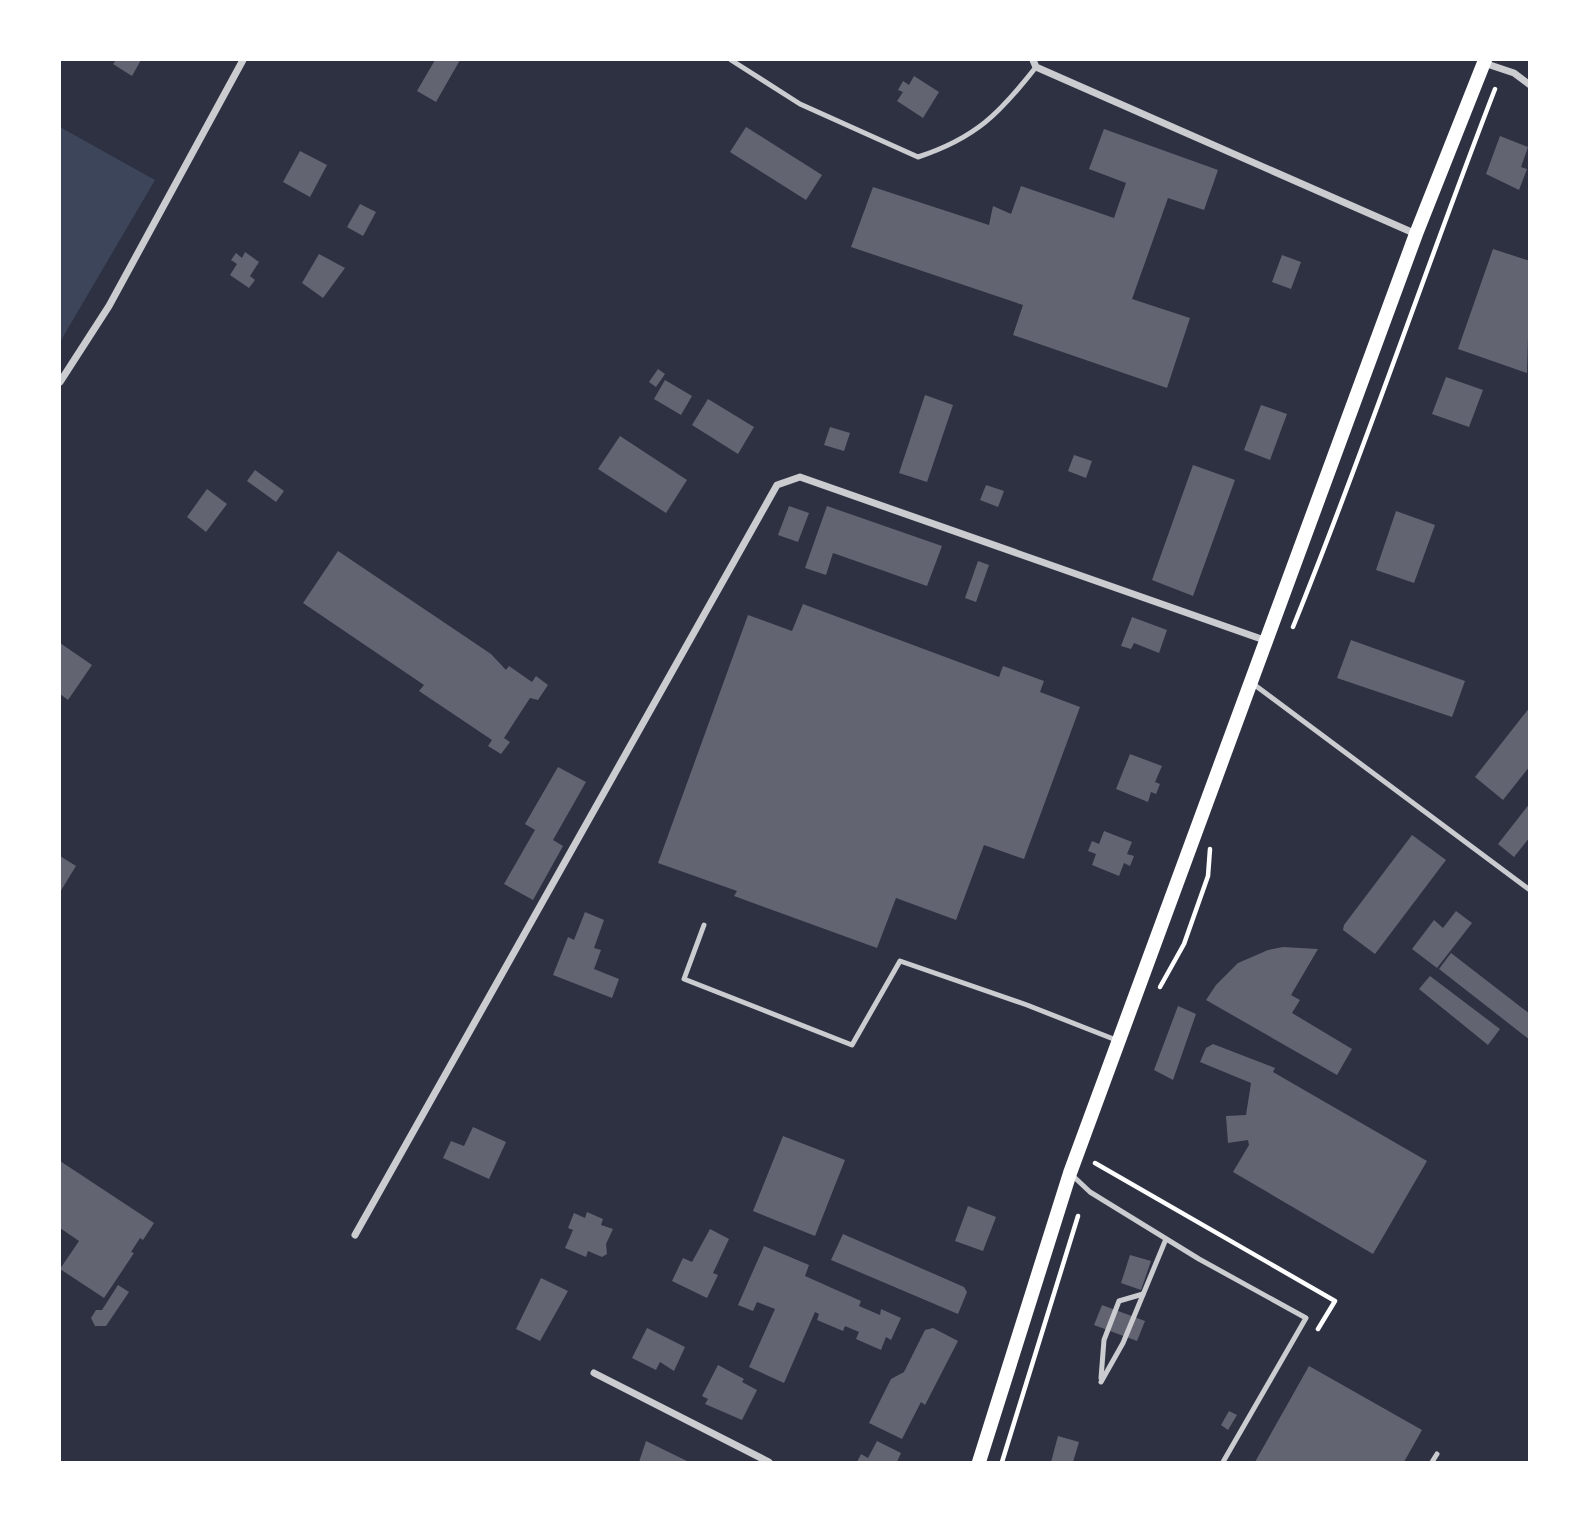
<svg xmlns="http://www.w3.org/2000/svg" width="1589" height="1522" font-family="Arial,sans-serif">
  <rect width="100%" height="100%" fill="#2d3142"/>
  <polygon fill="#3c4559" points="60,127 155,180 60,342"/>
  <g fill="#626471">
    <polygon points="116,60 141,60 132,76 113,64"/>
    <polygon points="435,60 460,60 436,102 417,91"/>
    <polygon points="914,76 939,92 923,118 897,101 903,92 898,90 903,81 909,85"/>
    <polygon points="746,127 822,175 806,200 730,152"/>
    <polygon points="1104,129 1218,170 1204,210 1168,198 1132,299 1190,318 1167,388 1013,335 1023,305 851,247 873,187 989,225 993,206 1011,214 1021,186 1114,218 1126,183 1089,169"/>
    <polygon points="1500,136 1528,147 1521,167 1527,169 1519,190 1486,174"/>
    <polygon points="300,151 327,165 310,197 283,182"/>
    <polygon points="360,204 376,212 363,236 347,227"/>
    <polygon points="1493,249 1530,261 1527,373 1458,349"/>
    <polygon points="245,252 259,262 250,276 255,280 249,288 230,275 237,264 231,260 236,253 242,258"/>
    <polygon points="319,254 345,268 323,298 302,283"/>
    <polygon points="1282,255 1301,262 1291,289 1272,282"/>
    <polygon points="658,369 665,374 656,387 649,382"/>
    <polygon points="1446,377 1483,390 1469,427 1432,414"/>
    <polygon points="665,380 692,396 681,415 654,399"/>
    <polygon points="925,395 953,405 927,482 899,473"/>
    <polygon points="708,399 754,427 738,454 692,425"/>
    <polygon points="1261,405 1287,414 1270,460 1244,450"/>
    <polygon points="830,427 850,433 844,451 824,445"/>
    <polygon points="620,436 687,480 666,513 598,469"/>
    <polygon points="1074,455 1092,461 1086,478 1068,471"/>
    <polygon points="1193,465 1235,480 1193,596 1152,580"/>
    <polygon points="255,470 284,491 276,502 247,481"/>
    <polygon points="986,485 1004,491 998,507 980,500"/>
    <polygon points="207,489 227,504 206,532 187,517"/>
    <polygon points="789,506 809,513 798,542 778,535"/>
    <polygon points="827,506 942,546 927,586 833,553 826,575 805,568"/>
    <polygon points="1396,511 1435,525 1414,583 1376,570"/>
    <polygon points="338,551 491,654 506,670 509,666 532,682 536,676 548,685 538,700 530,698 504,738 510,742 501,754 488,746 492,740 419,691 424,685 303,603"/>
    <polygon points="978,561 989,565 976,602 965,598"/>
    <polygon points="803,604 999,677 1003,666 1044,681 1040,692 1080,707 1024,859 984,845 956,920 896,898 877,948 734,896 737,891 658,863 748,615 792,631"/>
    <polygon points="1132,617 1167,630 1159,653 1134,643 1131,649 1121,646"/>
    <polygon points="1351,640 1465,681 1452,717 1337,678"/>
    <polygon points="60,643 92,665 68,700 60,694"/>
    <polygon points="1530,707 1530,766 1503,800 1475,777"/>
    <polygon points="1130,754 1162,766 1155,782 1160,784 1156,794 1151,792 1148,802 1116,789"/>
    <polygon points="558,767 586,782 553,840 563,846 533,900 504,884 535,830 525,824"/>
    <polygon points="1530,803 1530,837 1514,857 1498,844"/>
    <polygon points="1104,831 1132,842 1127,854 1134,856 1130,866 1124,863 1119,876 1092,865 1096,854 1088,851 1092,841 1099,844"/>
    <polygon points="1412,835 1446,860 1375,954 1343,930 1344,925"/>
    <polygon points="60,856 76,866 60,892"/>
    <polygon points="1456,911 1472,923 1437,968 1412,949 1434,920 1443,928"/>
    <polygon points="585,912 604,920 594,948 601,950 594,969 619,979 612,998 553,975 568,937 574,940"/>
    <polygon points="1283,947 1318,949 1291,995 1300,1000 1292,1013 1352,1049 1337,1075 1206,1000 1216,985 1238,963 1268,950"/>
    <polygon points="1451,953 1530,1014 1530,1040 1439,969"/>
    <polygon points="1430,976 1500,1029 1488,1045 1419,989"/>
    <polygon points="1178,1006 1196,1014 1173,1080 1154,1070"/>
    <polygon points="1213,1044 1275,1068 1273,1072 1427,1161 1373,1254 1233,1172 1249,1145 1248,1140 1228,1143 1226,1116 1246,1115 1251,1083 1200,1062 1206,1048"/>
    <polygon points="473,1127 506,1142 489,1179 443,1158 451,1141 464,1146"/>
    <polygon points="783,1136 845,1160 815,1236 753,1211"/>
    <polygon points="60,1161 154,1223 143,1240 140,1238 131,1252 134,1253 104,1298 60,1269 79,1241 60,1228"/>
    <polygon points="968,1206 996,1217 983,1251 955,1241"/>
    <polygon points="587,1212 603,1219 601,1225 613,1229 606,1244 607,1254 602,1257 588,1251 586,1257 565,1248 573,1230 568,1228 574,1213 585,1218"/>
    <polygon points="710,1229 729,1239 713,1273 718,1275 707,1298 672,1281 683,1258 692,1262"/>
    <polygon points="843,1234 964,1287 967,1292 958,1314 831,1260"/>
    <polygon points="764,1246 809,1265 805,1276 861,1301 859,1306 880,1315 881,1309 901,1318 891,1340 886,1337 881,1350 856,1339 859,1332 845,1326 843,1331 817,1320 819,1314 815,1312 784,1383 749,1367 775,1309 757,1302 753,1311 738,1305"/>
    <polygon points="1130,1255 1151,1261 1141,1290 1121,1283"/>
    <polygon points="541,1278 568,1291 540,1341 516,1329"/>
    <polygon points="118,1285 129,1292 106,1326 95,1326 91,1318 96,1310 102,1310"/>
    <polygon points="1102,1305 1145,1321 1137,1341 1094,1325"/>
    <polygon points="647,1328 685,1347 674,1371 660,1362 656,1370 632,1358"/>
    <polygon points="933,1328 958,1341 925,1405 921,1402 902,1439 869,1423 891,1379 904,1372 925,1330"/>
    <polygon points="718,1365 744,1379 742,1382 757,1390 742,1420 705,1404 708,1399 702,1396"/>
    <polygon points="1309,1366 1422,1430 1404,1462 1255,1462"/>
    <polygon points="1229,1411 1237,1415 1228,1430 1221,1425"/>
    <polygon points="1058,1436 1079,1442 1073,1462 1051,1462"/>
    <polygon points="646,1441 689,1462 639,1462"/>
    <polygon points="877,1441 901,1453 897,1462 857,1462 861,1454 868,1458"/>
  </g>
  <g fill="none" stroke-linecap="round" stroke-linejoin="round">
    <g stroke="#fff" stroke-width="4.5">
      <path d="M1293 627C1365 450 1426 267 1495 89"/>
      <polyline points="1160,987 1184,944 1208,876 1210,849"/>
      <polyline points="1095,1163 1335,1301 1318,1329"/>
      <polyline points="1002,1462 1078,1216"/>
    </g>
    <g stroke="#caccd0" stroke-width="5">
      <path d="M731 60 800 104 918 157C976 138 1000 113 1036 67"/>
      <polyline points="1252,683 1530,890"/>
      <polyline points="704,925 684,979 852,1045 900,961 1027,1005 1116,1040"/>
      <polyline points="1072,1175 1090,1192 1199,1259 1306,1318 1223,1462"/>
      <polyline points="1101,1378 1104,1340 1119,1301 1143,1294"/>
      <polyline points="1101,1382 1123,1343 1166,1239"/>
      <polyline points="1432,1462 1437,1454"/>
    </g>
    <g stroke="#caccd0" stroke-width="7">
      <polyline points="1033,60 1036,67 1416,234"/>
      <polyline points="1484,63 1514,73 1530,85"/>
      <polyline points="60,382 109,306 243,60"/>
      <polyline points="355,1235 777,485 800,477 1267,641"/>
      <polyline points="594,1373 769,1462"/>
    </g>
    <polyline stroke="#fff" stroke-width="14" points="979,1462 1070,1173 1416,234 1485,60"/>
  </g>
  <rect width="1589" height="1522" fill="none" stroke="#ffffff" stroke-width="122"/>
</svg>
